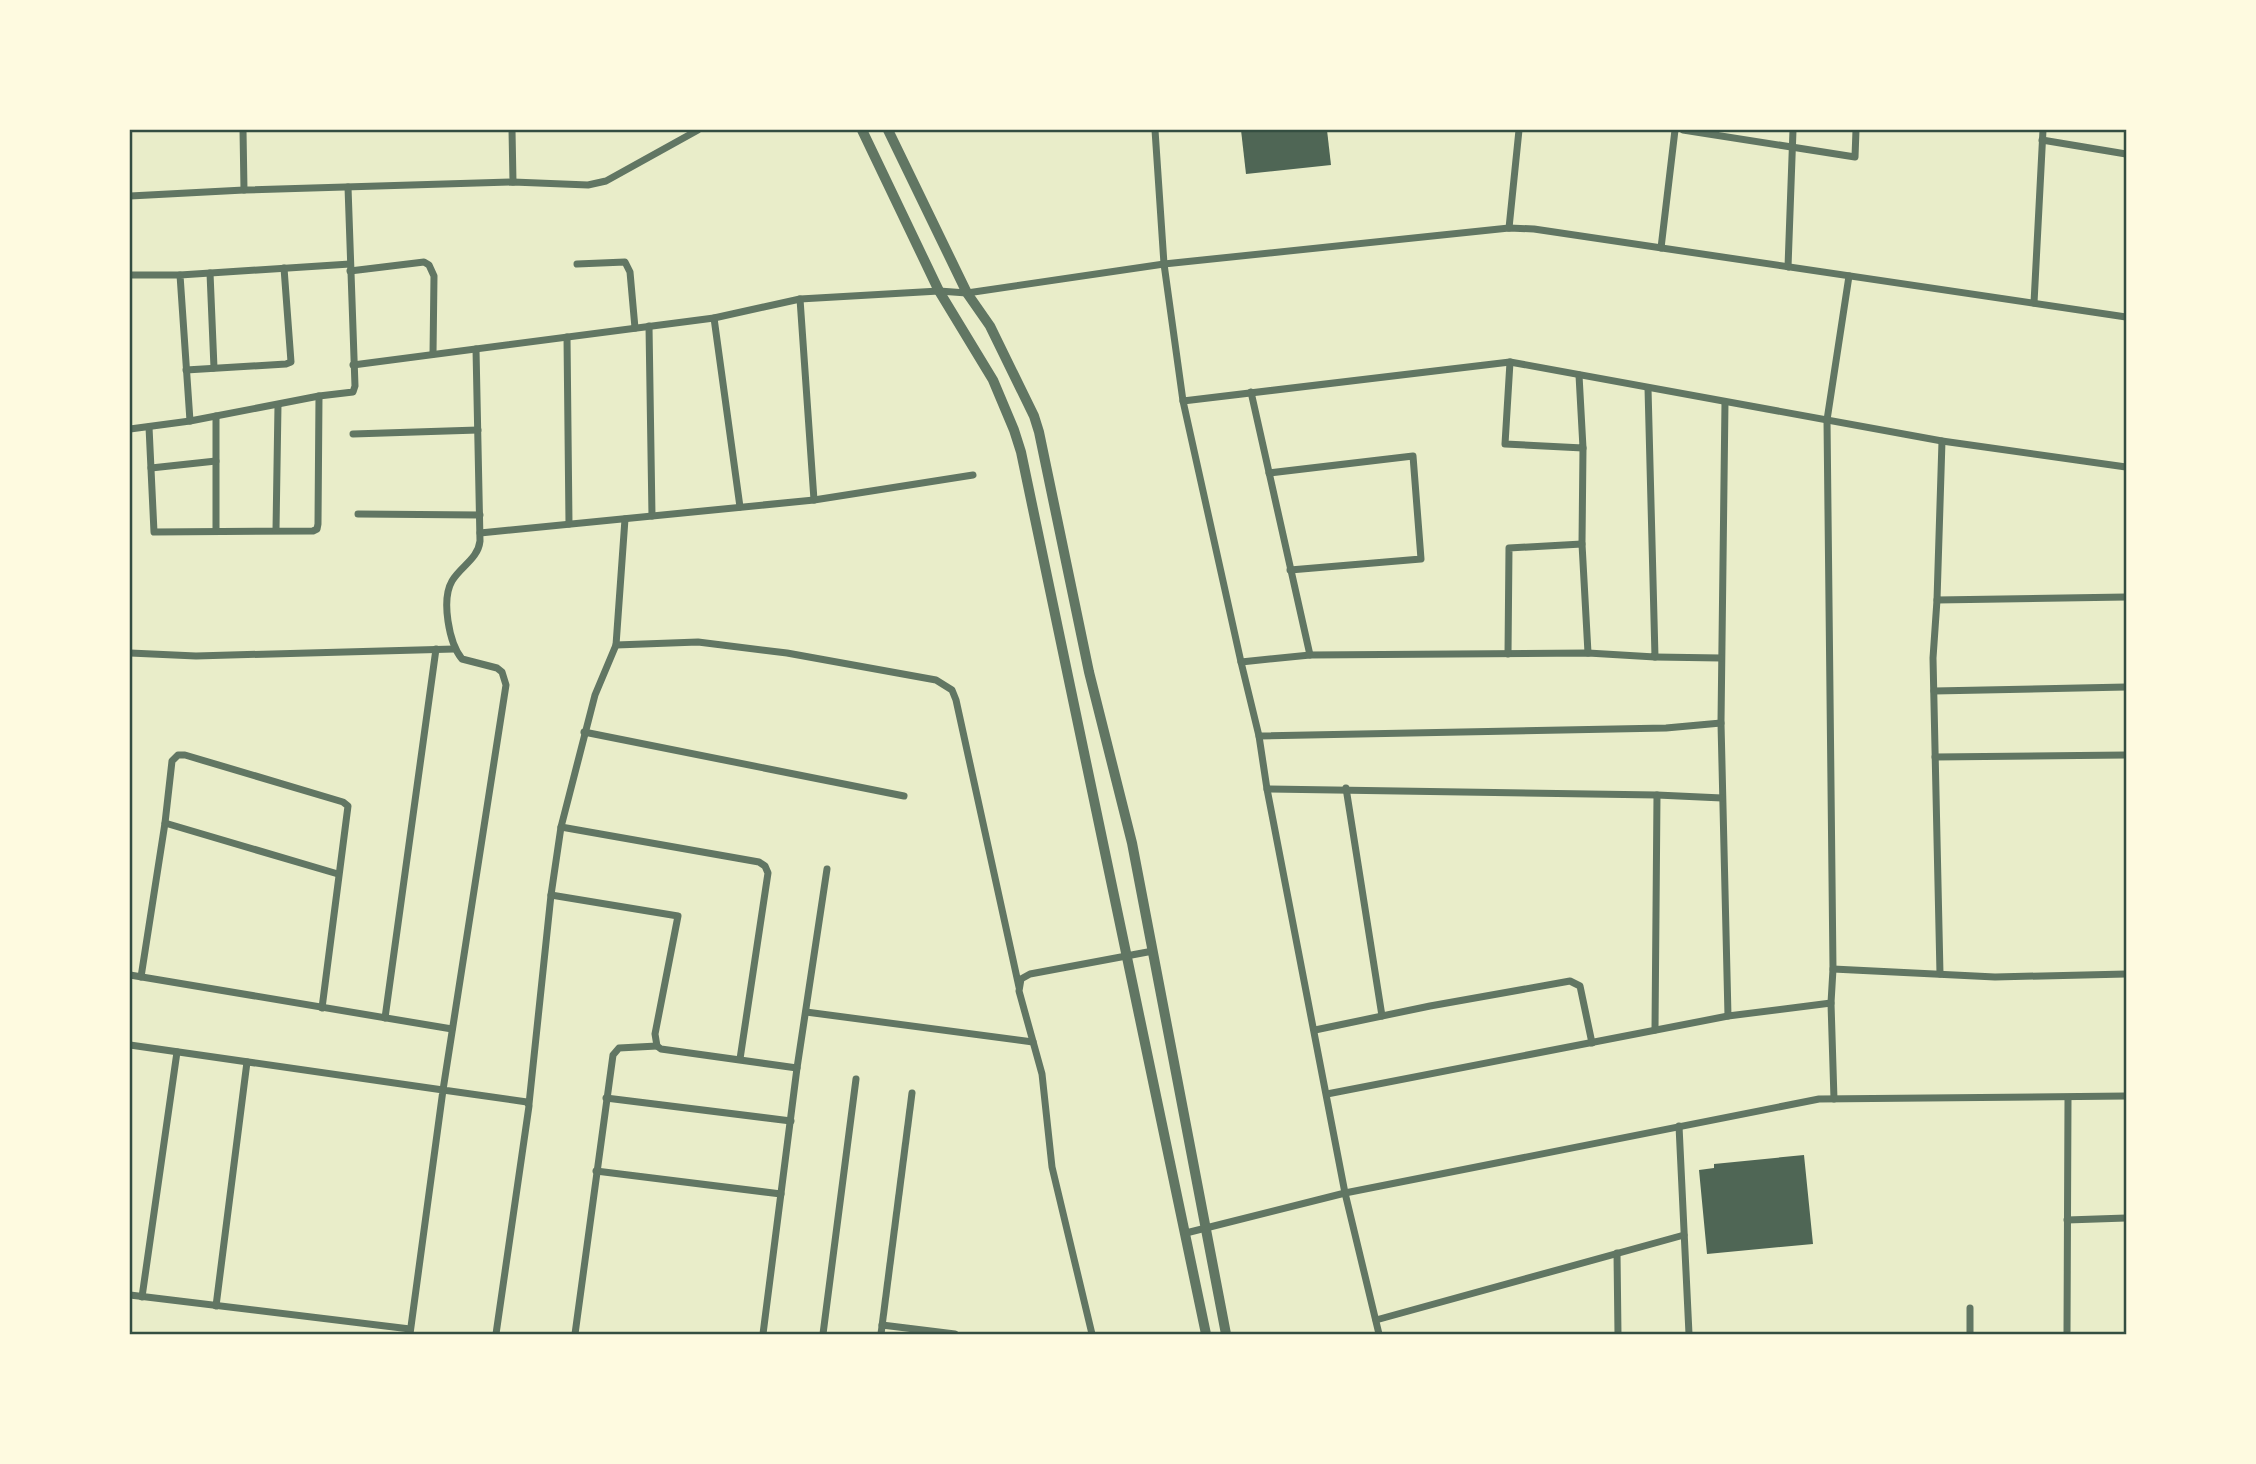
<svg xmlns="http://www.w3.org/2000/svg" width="2256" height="1464" font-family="Signika,sans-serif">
  <rect width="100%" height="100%" fill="#e9edc9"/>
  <g fill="#4f6655">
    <polygon points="1241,130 1327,130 1331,165 1246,174"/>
    <polygon points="1804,1155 1813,1244 1707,1254 1699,1170 1714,1168 1714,1164"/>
  </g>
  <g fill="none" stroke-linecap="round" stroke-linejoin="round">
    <g stroke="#617663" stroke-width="7">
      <polyline points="243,130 244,190 513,182 588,185 606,181 698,130"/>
      <polyline points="512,130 513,182"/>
      <polyline points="1155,130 1164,264 1183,401 1510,362 1942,441 2126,467"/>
      <polyline points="1683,130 1855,157 1856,130"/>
      <polyline points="2042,140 2126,154"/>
      <polyline points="130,196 244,190"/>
      <polyline points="1509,228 1519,130"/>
      <polyline points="1661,248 1675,130"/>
      <polyline points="577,264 625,262 630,272 635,328"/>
      <polyline points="1788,267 1793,130"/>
      <polyline points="350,271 424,262 429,265 434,276 433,354"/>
      <polyline points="210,273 214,368"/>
      <polyline points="130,275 180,275"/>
      <polyline points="800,299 814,500"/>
      <polyline points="2034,303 2043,130"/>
      <polyline points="714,318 740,507"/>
      <polyline points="649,326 652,516"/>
      <polyline points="567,337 569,524"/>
      <path d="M476 349 480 541C478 559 461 566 452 581 441 600 449 643 462 659L497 668 502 672 506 685 443 1090 527 1102 529 1106 496 1334"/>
      <polyline points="1510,362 1505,444 1583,448 1579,375"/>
      <polyline points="353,365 714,318 800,299 939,291 967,293 1164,264 1509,228 1534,229 2126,317"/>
      <polyline points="186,370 286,364 291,362 284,268"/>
      <polyline points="1251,392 1310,655"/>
      <polyline points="1183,401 1241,662 1310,655 1588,653 1655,657 1648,388"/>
      <polyline points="1725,402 1721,723 1728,1016"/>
      <polyline points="216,416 216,531"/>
      <polyline points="190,421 180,275 350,264"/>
      <polyline points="149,427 154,532 313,531 317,529 318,524 319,396"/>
      <polyline points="130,429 190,421 319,396 353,392 355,386 348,187"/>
      <polyline points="353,434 478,430"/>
      <polyline points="1942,441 1937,600 2126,597"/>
      <polyline points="151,468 216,461"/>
      <polyline points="1269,473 1413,456 1421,559 1290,570"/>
      <polyline points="358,514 480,515"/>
      <polyline points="276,530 278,405"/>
      <polyline points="480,533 814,500 973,475"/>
      <polyline points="1582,544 1583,448"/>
      <polyline points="1937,600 1933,658 1940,974"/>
      <polyline points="616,645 698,642 787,653 936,680 952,690 956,700 1019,987"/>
      <polyline points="130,653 196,656 454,649"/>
      <polyline points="1508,654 1509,548 1582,544 1588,653"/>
      <polyline points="1655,657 1721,658"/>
      <polyline points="1241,662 1259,736 1267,789 1345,1193 1379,1334"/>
      <polyline points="1934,691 2126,687"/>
      <polyline points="584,732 904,796"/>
      <polyline points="1259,736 1666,728 1721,723"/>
      <polyline points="1935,757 2126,755"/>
      <polyline points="1346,788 1382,1016"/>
      <polyline points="1267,789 1657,795 1722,798"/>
      <polyline points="165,823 338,874"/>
      <polyline points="561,827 759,862 765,866 768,873 740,1059"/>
      <polyline points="551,895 678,916 655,1034 657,1046 661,1049 797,1068"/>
      <polyline points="1833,969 1995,977 2126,974"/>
      <polyline points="130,975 452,1029"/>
      <polyline points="141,977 165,823 172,761 178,755 185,755 343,802 348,806 322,1008"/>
      <polyline points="806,1012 1033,1042"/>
      <polyline points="385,1018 436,649"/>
      <polyline points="1315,1030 1430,1006 1570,981 1580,986 1592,1043"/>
      <polyline points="1655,1030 1657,795"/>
      <polyline points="130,1045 443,1090 410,1334"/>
      <polyline points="1327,1094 1728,1016 1831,1003"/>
      <polyline points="606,1098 791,1121"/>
      <polyline points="1834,1099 1831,1003 1833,969 1827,420 1849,276"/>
      <polyline points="529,1104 551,895 561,827 595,695 616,645 625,519"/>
      <polyline points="1679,1126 1689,1334"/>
      <polyline points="596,1171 781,1194"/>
      <polyline points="2067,1220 2126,1218"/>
      <polyline points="1186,1233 1345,1193 1819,1099 2126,1096"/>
      <polyline points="1617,1253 1618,1334"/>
      <polyline points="130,1295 410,1329"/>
      <polyline points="142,1297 177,1052"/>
      <polyline points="216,1306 247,1062"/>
      <polyline points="1376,1320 1684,1235"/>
      <polyline points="882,1325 955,1334"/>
      <polyline points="575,1334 613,1055 619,1048 657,1046"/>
      <polyline points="763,1334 797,1068 827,869"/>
      <polyline points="823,1334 856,1079"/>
      <polyline points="881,1334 912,1093"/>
      <polyline points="1092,1334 1052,1167 1042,1074 1019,991 1021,979 1030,974 1153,951"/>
      <polyline points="1970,1334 1970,1308"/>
      <polyline points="2067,1334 2068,1098"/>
    </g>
    <g stroke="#617663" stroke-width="10">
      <polyline points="862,130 939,291 993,380 1014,430 1021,452 1206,1334"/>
      <polyline points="888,130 967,293 990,326 1034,416 1039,432 1089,672 1132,843 1226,1334"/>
    </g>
  </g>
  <rect width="2256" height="1464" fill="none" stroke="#fefae0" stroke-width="262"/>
  <rect x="131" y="131" width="1994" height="1202" fill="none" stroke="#344e41" stroke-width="2.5"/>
</svg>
